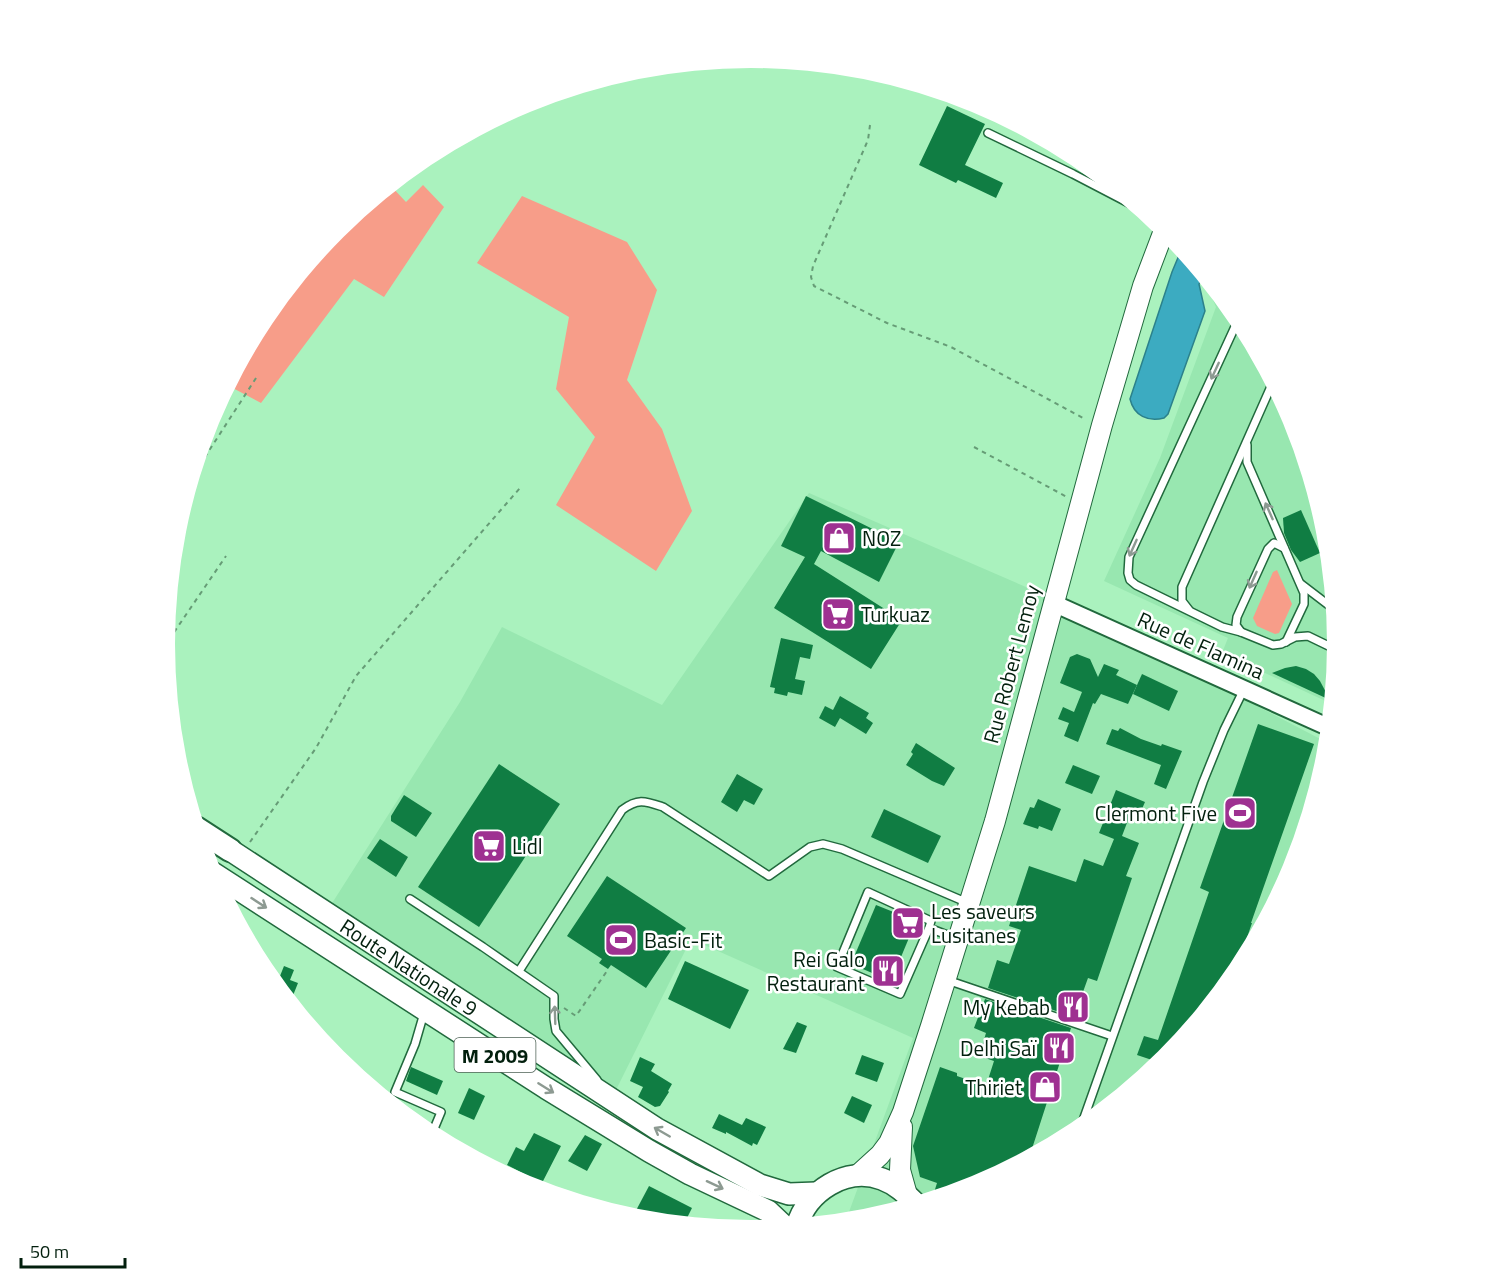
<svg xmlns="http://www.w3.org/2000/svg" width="1502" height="1288" font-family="'Titillium Web',sans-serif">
  <rect width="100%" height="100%" fill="#aaf2be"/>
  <g fill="#98e7b0">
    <polygon points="1209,281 1239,318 1293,420 1327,530 1338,644 1332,704 1222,653 1228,638 1104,581 1160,458 1216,307 1207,286"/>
    <polygon points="809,493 1049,597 1328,743 1327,759 1293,869 1239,970 1166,1059 1077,1132 975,1186 865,1220 848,1221 846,1220 913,1038 691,939 613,1096 322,919 460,702 502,627 662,705"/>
  </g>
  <g fill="#f79d89">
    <polygon points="390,185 406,202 423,185 444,207 384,297 354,279 261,403 227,385 263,318 336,229"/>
    <polygon points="522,196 627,242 657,290 627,380 662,429 692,511 656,571 556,505 595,437 556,389 569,317 477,263"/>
    <polygon points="1277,570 1292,604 1279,633 1275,634 1257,626 1253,618 1273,572"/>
  </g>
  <path fill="#3cabc1" stroke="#2b818b" stroke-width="1.5" d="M1182 248 1204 275 1199 284 1205 311 1168 414 1164 418C1148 422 1134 416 1130 399L1172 272Z"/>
  <g fill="#107d43">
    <polygon points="947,106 985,124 965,165 1003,183 996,198 958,180 956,183 919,165"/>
    <polygon points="806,496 899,542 879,582 821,551 814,564 902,620 871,669 774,608 805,557 781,546"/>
    <polygon points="1301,510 1320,553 1300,562 1291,550 1284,533 1283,518"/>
    <polygon points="781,638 813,645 810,659 800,657 795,679 805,681 802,695 788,692 787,696 774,693 775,688 770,687"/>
    <polygon points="1077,654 1090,659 1098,677 1104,664 1119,670 1116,675 1137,685 1128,704 1101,694 1095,704 1093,703 1078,742 1064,736 1069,723 1058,719 1063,707 1074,712 1082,692 1060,683 1070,657"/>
    <polygon points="1296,666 1306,669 1314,674 1320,681 1330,700 1272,673 1285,668"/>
    <polygon points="1142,674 1178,691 1169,711 1133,694"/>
    <polygon points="840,696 869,713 866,718 873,723 866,734 840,718 835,727 819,718 825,706 833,710"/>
    <polygon points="1258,724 1314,744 1251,923 1252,923 1234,976 1161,1063 1137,1055 1144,1036 1158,1040 1209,892 1200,888"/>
    <polygon points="1120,728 1141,739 1161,746 1162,744 1182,751 1166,789 1154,784 1161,765 1106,744 1112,729 1118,731"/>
    <polygon points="916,743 955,768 944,786 932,781 906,765 913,754 911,752"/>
    <polygon points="499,764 560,804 479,927 418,887"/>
    <polygon points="1073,765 1100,776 1092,794 1065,783"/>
    <polygon points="737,774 763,789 754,805 744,800 737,812 721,802"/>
    <polygon points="1116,790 1145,802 1138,818 1130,815 1122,836 1139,843 1126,876 1132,878 1097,981 1088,978 1074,1017 988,988 997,960 1009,964 1021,930 1009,926 1029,866 1076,882 1084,859 1103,866 1114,839 1099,833"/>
    <polygon points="404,795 432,813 416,837 391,821 391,816"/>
    <polygon points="1038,799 1061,809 1052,831 1039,826 1038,829 1023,824 1030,807 1034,808"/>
    <polygon points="884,809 941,836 928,863 871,837"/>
    <polygon points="380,839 408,857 396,877 367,858"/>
    <polygon points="607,876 686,928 646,988 611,965 608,969 599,963 602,959 567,936"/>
    <polygon points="876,905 916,921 891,981 851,964"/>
    <polygon points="685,961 749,990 730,1029 668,999"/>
    <polygon points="284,966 294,970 290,980 298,983 290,1003 276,986"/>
    <polygon points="985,999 1071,1028 1029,1158 975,1186 932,1199 937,1183 920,1177 913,1146 940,1067 957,1073 957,1076 986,1086 994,1061 979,1056 986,1033 974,1028"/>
    <polygon points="797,1022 807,1026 796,1053 783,1049"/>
    <polygon points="862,1055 884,1063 877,1082 855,1074"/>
    <polygon points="640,1057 655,1064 651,1071 672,1084 668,1091 669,1092 660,1106 655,1107 638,1097 643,1087 630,1081"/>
    <polygon points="411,1067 443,1081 437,1095 406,1081"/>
    <polygon points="469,1088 485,1096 474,1120 458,1113"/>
    <polygon points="852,1096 872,1105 864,1123 844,1113"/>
    <polygon points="719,1114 742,1125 746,1118 766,1127 757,1145 753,1143 752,1146 726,1132 726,1134 712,1128"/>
    <polygon points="534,1133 561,1146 542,1183 507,1165 516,1147 524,1151"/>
    <polygon points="585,1135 602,1144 587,1171 568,1161"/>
    <polygon points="649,1186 692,1208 684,1224 632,1218"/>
  </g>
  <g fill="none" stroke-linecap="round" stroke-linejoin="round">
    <defs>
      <g id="service">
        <polyline points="988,133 1073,174 1144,211"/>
        <polyline points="1239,318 1129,557 1128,573 1130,580 1136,585 1222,627 1241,632 1273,645 1281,644 1295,637 1308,636 1337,650"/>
        <polyline points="1247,445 1247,462 1304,593 1304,604 1286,642"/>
        <polyline points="1301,584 1335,610"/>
        <polyline points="1189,610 1182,601 1182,587 1273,382"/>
        <polyline points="1241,632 1236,625 1237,617 1268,549 1274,543 1284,548"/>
        <polygon points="868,892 931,921 929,928 900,994 837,967"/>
        <polyline points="410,899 483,947 554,996 554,1019 556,1031 597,1080"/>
        <polyline points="929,928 955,938"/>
        <path d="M519 971 622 810C638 798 645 801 663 807L769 876 810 847 823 844 842 849 968 903"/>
        <polyline points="947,980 1112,1036"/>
        <polyline points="424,1013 415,1044 395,1092 441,1112 431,1136"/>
        <polyline points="1080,1129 1203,782 1224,730 1244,689"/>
      </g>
      <polyline id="tertiary" points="1053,603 1330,728"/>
      <g id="secondary">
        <polyline points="902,1127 900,1170 907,1195"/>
        <polyline points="858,1175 880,1155 889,1143 903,1112 931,1026 995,821 1102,425 1143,286 1165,228"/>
      </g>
      <g id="primary">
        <path id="s1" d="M230 850 657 1129 760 1185 789 1194 816 1193"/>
        <polyline points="210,871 546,1088 649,1151 690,1174 768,1211 786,1228"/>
        <path d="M797 1226C807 1191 846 1166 882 1179 896 1184 906 1194 916 1204"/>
      </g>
      <polyline id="trunk" points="196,828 230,850"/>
    </defs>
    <use href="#service" stroke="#21693d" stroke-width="10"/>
    <use href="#tertiary" stroke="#21693d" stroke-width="20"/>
    <use href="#secondary" stroke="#21693d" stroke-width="22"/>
    <use href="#primary" stroke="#21693d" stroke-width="24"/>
    <use href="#trunk" stroke="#21693d" stroke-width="26"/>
    <g stroke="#669c76" stroke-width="2" stroke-dasharray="4.5 4.5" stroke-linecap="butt">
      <polyline points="870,125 868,140 813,266 811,277 814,286 887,323 951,347 1085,419"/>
      <polyline points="974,447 1067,497"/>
      <polyline points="190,480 258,375"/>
      <polyline points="164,647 226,556"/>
      <polyline points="250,842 316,748 356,676 520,488"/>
      <polyline points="564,1008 576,1016 607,971"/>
    </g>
    <use href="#service" stroke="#fff" stroke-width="7"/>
    <use href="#tertiary" stroke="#fff" stroke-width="16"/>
    <use href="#secondary" stroke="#fff" stroke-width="20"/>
    <use href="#primary" stroke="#fff" stroke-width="21"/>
    <use href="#trunk" stroke="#fff" stroke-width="22"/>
  </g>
  <defs><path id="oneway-shaft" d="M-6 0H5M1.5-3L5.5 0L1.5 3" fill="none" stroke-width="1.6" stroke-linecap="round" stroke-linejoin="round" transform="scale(1.5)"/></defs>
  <g stroke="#8d9a92">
    <use href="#oneway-shaft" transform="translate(1215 371) rotate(115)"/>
    <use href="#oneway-shaft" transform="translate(1269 511) rotate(-114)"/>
    <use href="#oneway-shaft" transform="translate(1133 548) rotate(114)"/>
    <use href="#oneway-shaft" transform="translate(1253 580) rotate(114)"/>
    <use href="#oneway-shaft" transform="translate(259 903) rotate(33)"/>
    <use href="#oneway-shaft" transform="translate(555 1015) rotate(-92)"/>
    <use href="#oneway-shaft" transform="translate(546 1088) rotate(32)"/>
    <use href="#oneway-shaft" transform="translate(662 1132) rotate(-150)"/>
    <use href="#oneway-shaft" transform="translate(715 1185) rotate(25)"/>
  </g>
  <defs>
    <symbol id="shop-square" viewBox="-11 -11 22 22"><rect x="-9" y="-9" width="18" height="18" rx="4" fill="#9e3191" stroke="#fff"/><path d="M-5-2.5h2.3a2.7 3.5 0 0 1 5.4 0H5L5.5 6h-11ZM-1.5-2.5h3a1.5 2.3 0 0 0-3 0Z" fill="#fff"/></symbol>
    <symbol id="supermarket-square" viewBox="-11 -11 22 22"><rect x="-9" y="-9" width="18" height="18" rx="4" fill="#9e3191" stroke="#fff"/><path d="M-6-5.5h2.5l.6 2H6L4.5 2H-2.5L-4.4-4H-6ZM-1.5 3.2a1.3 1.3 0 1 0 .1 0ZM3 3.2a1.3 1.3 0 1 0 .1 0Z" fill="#fff"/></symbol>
    <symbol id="stadium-square" viewBox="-11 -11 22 22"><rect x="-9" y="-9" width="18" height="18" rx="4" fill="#9e3191" stroke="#fff"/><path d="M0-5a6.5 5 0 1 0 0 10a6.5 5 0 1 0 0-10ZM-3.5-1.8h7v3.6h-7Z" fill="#fff"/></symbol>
    <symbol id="restaurant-square" viewBox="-11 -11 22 22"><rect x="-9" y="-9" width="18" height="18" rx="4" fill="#9e3191" stroke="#fff"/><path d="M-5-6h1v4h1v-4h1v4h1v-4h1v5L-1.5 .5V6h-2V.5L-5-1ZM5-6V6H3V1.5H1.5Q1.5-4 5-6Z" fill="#fff"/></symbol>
  </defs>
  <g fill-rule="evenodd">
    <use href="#shop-square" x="820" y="519" width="38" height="38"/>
    <use href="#supermarket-square" x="819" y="595" width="38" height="38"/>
    <use href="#stadium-square" x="1221" y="794" width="38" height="38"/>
    <use href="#supermarket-square" x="470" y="827" width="38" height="38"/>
    <use href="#supermarket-square" x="889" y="904" width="38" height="38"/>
    <use href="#stadium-square" x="602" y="921" width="38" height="38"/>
    <use href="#restaurant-square" x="869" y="952" width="38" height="38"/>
    <use href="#restaurant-square" x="1054" y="988" width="38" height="38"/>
    <use href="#restaurant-square" x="1040" y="1029" width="38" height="38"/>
    <use href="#shop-square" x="1026" y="1068" width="38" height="38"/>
  </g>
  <g text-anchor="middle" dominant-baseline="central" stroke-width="5" stroke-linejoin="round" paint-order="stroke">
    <rect fill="#fff" stroke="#4e6256" stroke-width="1.5" x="454.5" y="1038" width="81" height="34" rx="4.5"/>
    <g font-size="20" font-weight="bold" fill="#021f0d">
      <text x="495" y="1055">M 2009</text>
    </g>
    <g font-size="21" fill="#021f0d" stroke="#fff" text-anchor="start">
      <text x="862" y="538">NOZ</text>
      <text x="861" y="614">Turkuaz</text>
      <text x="1217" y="813" text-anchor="end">Clermont Five</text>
      <text x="512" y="846">Lidl</text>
      <text x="931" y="911">Les saveurs<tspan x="931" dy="24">Lusitanes</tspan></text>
      <text x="644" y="940">Basic-Fit</text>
      <text x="865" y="959" text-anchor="end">Rei Galo<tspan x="865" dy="24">Restaurant</tspan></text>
      <text x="1050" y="1007" text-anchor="end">My Kebab</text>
      <text x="1036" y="1048" text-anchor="end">Delhi Saï</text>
      <text x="1022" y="1087" text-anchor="end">Thiriet</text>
    </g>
    <g font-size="21" fill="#021f0d" stroke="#fff">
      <text transform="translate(1201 645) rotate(24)">Rue de Flamina</text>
      <text transform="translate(1011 664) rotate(-75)">Rue Robert Lemoy</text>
      <text stroke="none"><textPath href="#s1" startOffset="214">Route Nationale 9</textPath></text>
    </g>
  </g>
  <path d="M0 0H1502V1288H0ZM175 644a576 576 0 1 1 1152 0a576 576 0 1 1-1152 0Z" fill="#fff" fill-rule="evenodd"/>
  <path d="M21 1258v9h104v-9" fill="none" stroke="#021f0d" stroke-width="3"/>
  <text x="30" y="1258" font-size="18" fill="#021f0d" stroke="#ffffff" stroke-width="4.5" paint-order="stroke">50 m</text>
</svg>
